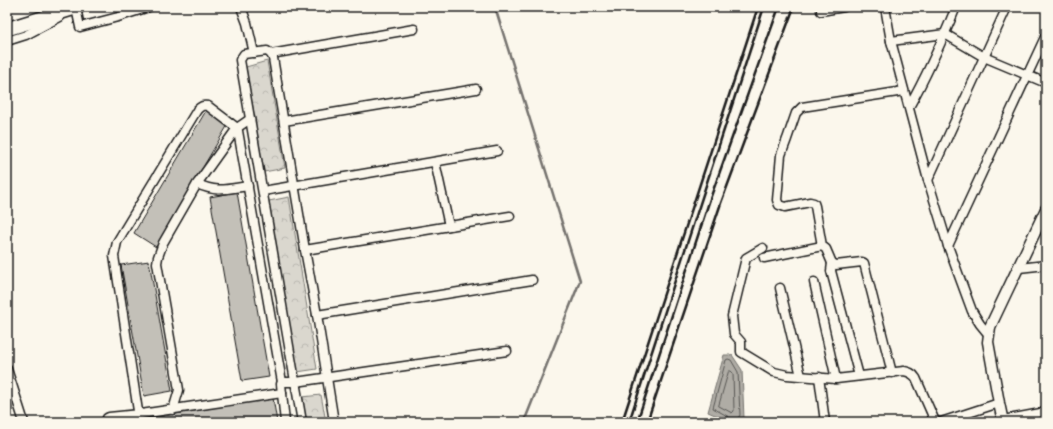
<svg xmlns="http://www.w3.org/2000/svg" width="1053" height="429" font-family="Dekko,sans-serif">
  <defs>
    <pattern id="forest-crowns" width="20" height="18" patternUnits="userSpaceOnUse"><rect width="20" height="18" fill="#dad7ce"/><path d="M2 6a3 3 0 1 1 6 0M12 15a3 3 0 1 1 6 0" fill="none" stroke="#bab8b0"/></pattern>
  </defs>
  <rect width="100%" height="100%" fill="#fbf7ec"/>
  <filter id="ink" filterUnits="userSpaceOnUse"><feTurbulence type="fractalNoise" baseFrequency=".025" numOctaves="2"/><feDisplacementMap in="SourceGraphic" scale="8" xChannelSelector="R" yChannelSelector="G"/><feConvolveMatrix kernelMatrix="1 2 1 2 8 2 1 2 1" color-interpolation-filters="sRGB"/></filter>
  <g filter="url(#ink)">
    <g fill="url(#forest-crowns)" stroke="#7b7a75">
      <polygon points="267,61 285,168 264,172 246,67"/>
      <polygon points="289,197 317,369 297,372 269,201"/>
      <polygon points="321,395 326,422 306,422 302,397"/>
    </g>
    <polygon fill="#afaca5" stroke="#74726e" points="724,355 732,355 742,370 744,419 731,422 708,412"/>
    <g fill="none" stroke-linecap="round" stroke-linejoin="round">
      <g stroke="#575653" stroke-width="1">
        <polygon points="729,371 731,371 733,373 734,411 732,413 719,406"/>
        <polyline points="731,422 729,417 713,408 726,360 728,359 731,360 738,372 740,415 736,422"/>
      </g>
      <polyline stroke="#74726e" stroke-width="2.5" points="495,7 580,281 524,422"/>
    </g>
    <g fill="#c3c0b8" stroke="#1c1c1c">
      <polygon points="207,109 229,123 156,247 134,233"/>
      <polygon points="237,192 269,377 242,381 210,197"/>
      <polygon points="149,261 172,391 144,396 121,265"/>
      <polygon points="273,398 277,422 127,422"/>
    </g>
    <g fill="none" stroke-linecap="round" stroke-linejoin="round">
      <defs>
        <g id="minor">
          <polyline points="241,7 247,23 254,53"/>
          <polyline points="885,7 891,41 928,180 948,246 972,311 980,324 989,335"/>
          <polyline points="73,9 76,8 80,27 118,17 149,7"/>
          <polyline points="821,11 844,7"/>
          <polyline points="7,41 26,35 60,17"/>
          <polyline points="891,41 945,34 984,57 1046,83"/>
          <polyline points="271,54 414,29"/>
          <path d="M909 107C927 75 942 41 956 7"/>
          <polyline points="284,121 476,89"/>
          <polyline points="435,162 449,226"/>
          <polyline points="928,180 1007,7"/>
          <path d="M197 184C218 193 226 189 248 186"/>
          <polyline points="263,191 497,151"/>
          <polyline points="822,246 815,206 814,203 810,202 785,207 779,205 777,200 781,155 787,139 796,113 802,107 904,91"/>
          <polyline points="948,246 1046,35"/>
          <path d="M763 248 746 258 732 316 734 334 741 342V352L774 372 787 375 836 379 904 371C909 372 913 373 916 378L934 419 937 422"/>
          <polyline points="305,250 510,216"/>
          <polyline points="764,258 822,246 826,249 832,263 836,265 862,262 864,263 892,373"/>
          <polyline points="832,263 831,271 859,376"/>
          <polyline points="1019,268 1046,265"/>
          <polyline points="814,282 836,379"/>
          <polyline points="780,288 801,376"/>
          <polyline points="317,315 532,280"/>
          <polyline points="7,369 24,422"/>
          <polyline points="819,377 825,422"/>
          <path d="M282 393 141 414 138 411 114 256 117 242 197 110C201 106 203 105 208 106L237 128 238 131 282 382"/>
          <polyline points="173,410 179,390 157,263 158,257 163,243 197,184 237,128 250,119"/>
          <polyline points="1003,420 1046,412"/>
          <polyline points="106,422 107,418 109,417 139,414"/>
          <polyline points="285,422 281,384 282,382 296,382 507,351"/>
          <polyline points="302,422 240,60 244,54 267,51 271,54 273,58 305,250 317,315 334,422"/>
          <polyline points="941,422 999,403"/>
        </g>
        <polyline id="tertiary" points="1003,422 999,403 988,342 990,327 1046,209"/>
        <polyline id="trunk" points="7,29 78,7"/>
      </defs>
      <use href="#minor" stroke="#1c1c1c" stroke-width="11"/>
      <use href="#tertiary" stroke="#1c1c1c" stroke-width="13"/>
      <use href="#trunk" stroke="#1c1c1c" stroke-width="16"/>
      <use href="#minor" stroke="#fbf7ec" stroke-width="8"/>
      <use href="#tertiary" stroke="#fbf7ec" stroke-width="10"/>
      <use href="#trunk" stroke="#fbf7ec" stroke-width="13"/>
      <g stroke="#1c1c1c" stroke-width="2.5">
        <polyline points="622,422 758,7"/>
        <polyline points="629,422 764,7"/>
        <polyline points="637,422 710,199 779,7"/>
        <polyline points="647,422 721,203 794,7"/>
      </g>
    </g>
  </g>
  <rect width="1053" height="429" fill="none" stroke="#fbf7ec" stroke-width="24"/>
  <rect x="12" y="12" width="1029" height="405" fill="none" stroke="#1c1c1c" stroke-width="1.5" filter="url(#ink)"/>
</svg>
